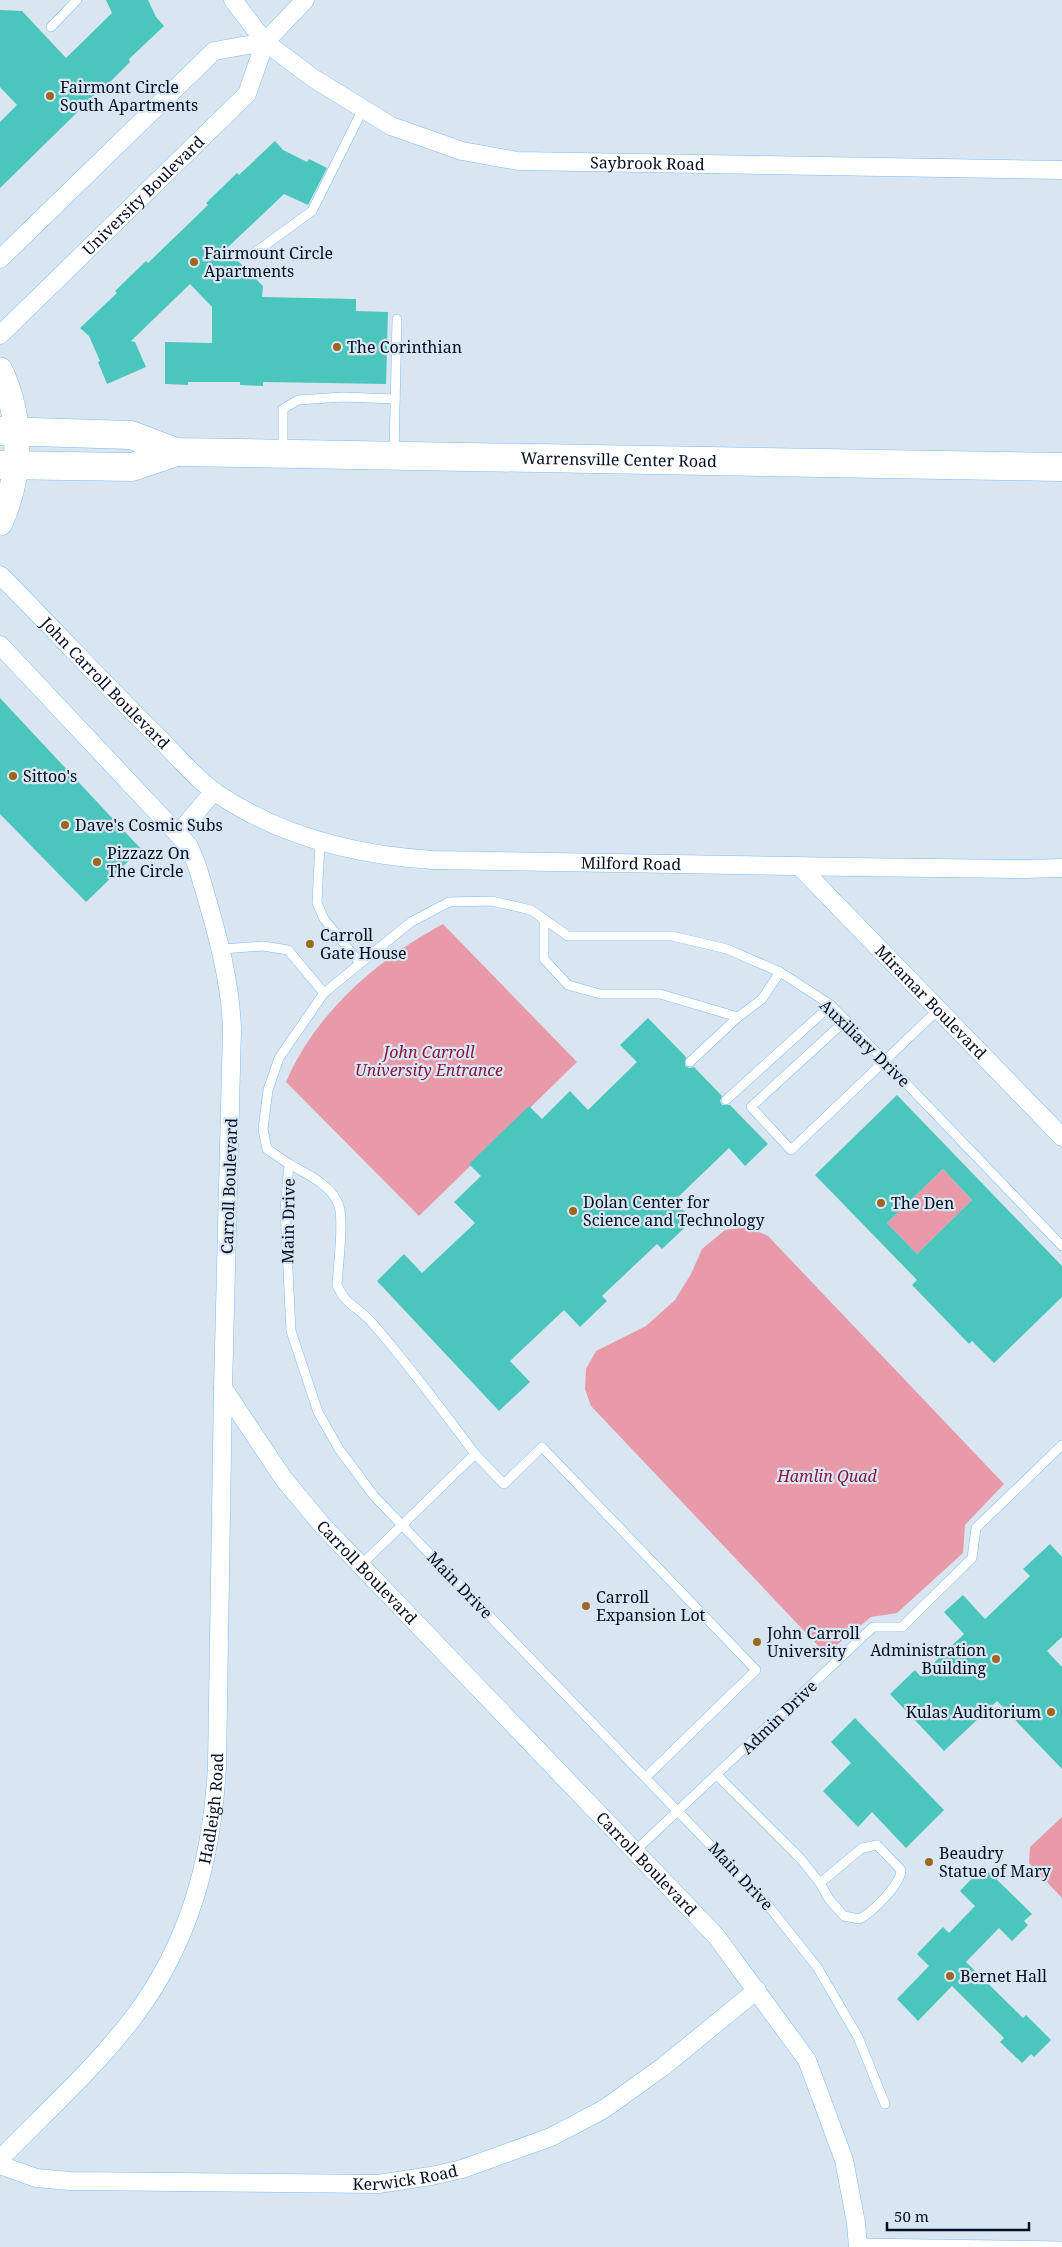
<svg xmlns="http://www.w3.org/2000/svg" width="1062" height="2247" font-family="'Noto Serif',serif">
  <rect width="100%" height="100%" fill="#d9e6f2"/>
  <g fill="#e99aa9">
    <path d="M443 924 577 1062 419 1216 286 1082C316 1012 378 959 443 924Z"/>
    <polygon points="943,1169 972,1200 917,1254 887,1223"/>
    <polygon points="748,1227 768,1236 1004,1484 965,1525 963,1553 897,1613 871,1617 826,1654 591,1406 585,1389 586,1369 596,1351 646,1326 675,1300 691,1274 702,1249 725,1230"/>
    <polygon points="1062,1817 1062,1898 1029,1863 1030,1847"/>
  </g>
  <g fill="#4bc6bc" fill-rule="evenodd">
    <polygon points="106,0 148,0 156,17 164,26 129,59 130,62 102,90 100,90 0,188 0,122 17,105 0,87 0,10 22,11 66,58 112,13"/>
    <polygon points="275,141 283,150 307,162 309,159 327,168 308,205 284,194 226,249 263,286 262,297 356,299 356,311 388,312 386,384 263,382 263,386 240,385 240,382 188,382 188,385 165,384 165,342 212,343 212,307 190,284 131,341 135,342 146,367 107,384 98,362 100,361 89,336 80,328 117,293 115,291 146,261 148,263 208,205 206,203 237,173 239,175"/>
    <polygon points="0,698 141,849 86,902 0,814"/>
    <polygon points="648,1018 686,1057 685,1066 689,1068 694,1067 722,1096 720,1101 722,1105 730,1105 768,1144 745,1166 729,1148 674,1201 693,1220 662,1249 657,1244 602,1296 607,1301 580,1327 564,1310 510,1361 530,1382 499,1411 377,1281 404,1254 422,1273 475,1223 454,1202 481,1176 469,1164 529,1106 542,1119 570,1091 588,1110 637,1062 620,1045"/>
    <path d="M897 1095 1062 1266V1297L994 1363 972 1341 969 1344 912 1285 917 1280 815 1175ZM943 1169 972 1200 917 1254 887 1223Z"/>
    <polygon points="1050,1544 1062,1557 1062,1637 1047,1651 1062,1667 1062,1769 997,1701 944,1751 890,1694 915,1670 920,1676 964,1634 944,1612 963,1595 985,1619 1030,1576 1023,1569"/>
    <polygon points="855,1718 944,1810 906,1848 872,1812 858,1827 823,1791 851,1763 831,1742"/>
    <polygon points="980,1870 985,1875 989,1872 1032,1914 1024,1921 1028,1925 1012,1941 999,1928 966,1962 1023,2018 1026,2015 1051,2040 1034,2057 1031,2054 1022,2063 1000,2042 1004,2038 952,1986 918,2021 897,1999 929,1966 917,1954 943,1927 949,1933 975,1906 960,1891"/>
  </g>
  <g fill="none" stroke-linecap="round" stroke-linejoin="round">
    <defs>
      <g id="service">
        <polyline points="51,27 77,0"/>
        <polyline points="257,251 312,211 363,109"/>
        <polyline points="283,452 283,409 298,400 343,397 395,399"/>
        <polyline points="394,453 397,319"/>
        <polyline points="320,842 317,903 324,919 360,963"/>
        <polyline points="544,919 544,959 568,985 600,994 660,994 738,1017 762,999 780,972"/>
        <polyline points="222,949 263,946 288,950 324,993"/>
        <polyline points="846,1020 751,1107 791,1150 939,1009"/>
        <polyline points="690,1062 738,1017"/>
        <polyline points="726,1100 831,1005"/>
        <path d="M289 1164C307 1174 332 1185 339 1206 344 1222 338 1267 337 1285 345 1305 360 1308 373 1324 409 1365 442 1410 475 1454"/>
        <polyline points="360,1566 475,1454 504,1484 542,1447 756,1670 646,1777"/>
        <path d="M717 1775 800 1858 820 1883 829 1899 844 1916 859 1919C872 1913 901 1884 901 1870L877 1845 862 1848 820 1883"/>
        <polyline points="635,1851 873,1627 902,1627 972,1558 976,1528 1062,1445"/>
        <polyline points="885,2104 858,2037 817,1967 767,1904 374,1496 339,1449 318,1412 291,1331 285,1209 289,1164 267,1149 263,1129 268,1090 279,1058 324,993 411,922 449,902 492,901 531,910 568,936 672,936 727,949 780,972 831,1005 1062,1246"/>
        <polyline points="858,2243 1062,2246"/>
      </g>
      <g id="minor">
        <path id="s1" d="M233 0 265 42 313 78 391 126 462 151 518 161 1062 170"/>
        <polyline points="0,259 214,51 265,42"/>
        <path id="s2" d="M0 335 247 94 265 42 305 0"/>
        <path id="s3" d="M0 575C54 629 106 686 161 740 178 757 195 778 215 792 280 837 355 855 432 860L849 867 1025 869 1062 868"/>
        <path id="s4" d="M0 645 188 845C197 861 201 879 206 896 219 940 230 982 232 1028L223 1388 283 1478 322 1525 716 1936 807 2060 844 2160 856 2223 858 2247"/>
        <polyline points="178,834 214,791"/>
        <path id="s5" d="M800 867 1062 1137"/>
        <path id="s6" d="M0 2159C45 2113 94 2069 133 2018 190 1943 212 1858 217 1766L223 1388"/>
        <path id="s7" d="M0 2165 36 2178 70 2181 378 2184 431 2176 462 2169 551 2137 604 2109 664 2066 757 1990"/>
      </g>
      <path id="secondary" d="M0 370C23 419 22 474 0 523"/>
      <g id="primary">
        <path id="s8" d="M0 431 131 435 176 452 1062 467"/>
        <polyline points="0,465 132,467 176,452"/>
      </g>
    </defs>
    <use href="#service" stroke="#7abbf7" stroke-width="10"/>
    <use href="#minor" stroke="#7abbf7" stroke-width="19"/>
    <use href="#secondary" stroke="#7abbf7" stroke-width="26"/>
    <use href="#primary" stroke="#7abbf7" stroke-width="29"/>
    <use href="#service" stroke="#fff" stroke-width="9"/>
    <use href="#minor" stroke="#fff" stroke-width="18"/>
    <use href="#secondary" stroke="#fff" stroke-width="25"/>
    <use href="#primary" stroke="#fff" stroke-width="28"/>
  </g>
  <g fill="#9d6621" stroke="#d9e6f2" stroke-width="2">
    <circle cx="50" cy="96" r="5"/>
    <circle cx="194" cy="262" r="5"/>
    <circle cx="337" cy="347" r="5"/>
    <circle cx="13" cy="776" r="5"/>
    <circle cx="65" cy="825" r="5"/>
    <circle cx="97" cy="862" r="5"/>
    <circle cx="310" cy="944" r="5"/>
    <circle cx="881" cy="1203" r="5"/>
    <circle cx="573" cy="1211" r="5"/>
    <circle cx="586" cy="1606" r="5"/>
    <circle cx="757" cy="1642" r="5"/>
    <circle cx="996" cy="1659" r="5"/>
    <circle cx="1051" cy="1712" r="5"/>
    <circle cx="929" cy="1862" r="5"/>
    <circle cx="950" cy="1976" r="5"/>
  </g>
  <g text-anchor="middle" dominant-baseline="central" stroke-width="4.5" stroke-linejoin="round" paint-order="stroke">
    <g font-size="16" fill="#000d22" stroke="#d9e6f2" text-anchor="start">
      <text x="60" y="87">Fairmont Circle<tspan x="60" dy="18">South Apartments</tspan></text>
      <text x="204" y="253">Fairmount Circle<tspan x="204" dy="18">Apartments</tspan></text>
      <text x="347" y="347">The Corinthian</text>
      <text x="23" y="776">Sittoo's</text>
      <text x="75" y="825">Dave's Cosmic Subs</text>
      <text x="107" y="853">Pizzazz On<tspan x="107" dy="18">The Circle</tspan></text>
      <text x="320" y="935">Carroll<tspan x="320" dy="18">Gate House</tspan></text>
      <text x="583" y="1202">Dolan Center for<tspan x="583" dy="18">Science and Technology</tspan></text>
      <text x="891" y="1203">The Den</text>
      <text x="596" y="1597">Carroll<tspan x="596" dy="18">Expansion Lot</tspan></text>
      <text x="767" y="1633">John Carroll<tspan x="767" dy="18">University</tspan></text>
      <text x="986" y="1650" text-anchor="end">Administration<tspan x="986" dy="18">Building</tspan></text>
      <text x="1041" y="1712" text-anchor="end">Kulas Auditorium</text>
      <text x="939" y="1853">Beaudry<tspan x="939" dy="18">Statue of Mary</tspan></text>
      <text x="960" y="1976">Bernet Hall</text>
    </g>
    <g font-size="16" fill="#000d22" stroke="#d9e6f2">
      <text stroke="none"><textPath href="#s1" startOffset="466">Saybrook Road</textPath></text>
      <text stroke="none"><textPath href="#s2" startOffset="200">University Boulevard</textPath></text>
      <text stroke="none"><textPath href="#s8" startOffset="622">Warrensville Center Road</textPath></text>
      <text stroke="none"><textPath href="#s3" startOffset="151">John Carroll Boulevard</textPath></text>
      <text stroke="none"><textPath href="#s3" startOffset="735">Milford Road</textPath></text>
      <text stroke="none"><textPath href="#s5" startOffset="188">Miramar Boulevard</textPath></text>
      <text transform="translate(865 1043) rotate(44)">Auxiliary Drive</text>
      <text transform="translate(229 1186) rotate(-88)">Carroll Boulevard</text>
      <text transform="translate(288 1221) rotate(-89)">Main Drive</text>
      <text stroke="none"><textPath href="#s4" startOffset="1058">Carroll Boulevard</textPath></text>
      <text transform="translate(460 1585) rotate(46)">Main Drive</text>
      <text transform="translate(779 1717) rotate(-44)">Admin Drive</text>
      <text stroke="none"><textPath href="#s6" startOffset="421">Hadleigh Road</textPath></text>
      <text stroke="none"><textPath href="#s4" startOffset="1462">Carroll Boulevard</textPath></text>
      <text transform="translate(741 1876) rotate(47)">Main Drive</text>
      <text stroke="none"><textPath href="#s7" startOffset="408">Kerwick Road</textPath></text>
    </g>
    <g font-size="16" font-style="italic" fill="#8a163e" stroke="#d9e6f2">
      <text x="429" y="1052">John Carroll<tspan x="429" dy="18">University Entrance</tspan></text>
      <text x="827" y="1476">Hamlin Quad</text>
    </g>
  </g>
  <path d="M887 2222v8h142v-8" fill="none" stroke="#000d22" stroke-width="2.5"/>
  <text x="894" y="2222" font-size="15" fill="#000d22" stroke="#d9e6f2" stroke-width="4" paint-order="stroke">50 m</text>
</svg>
